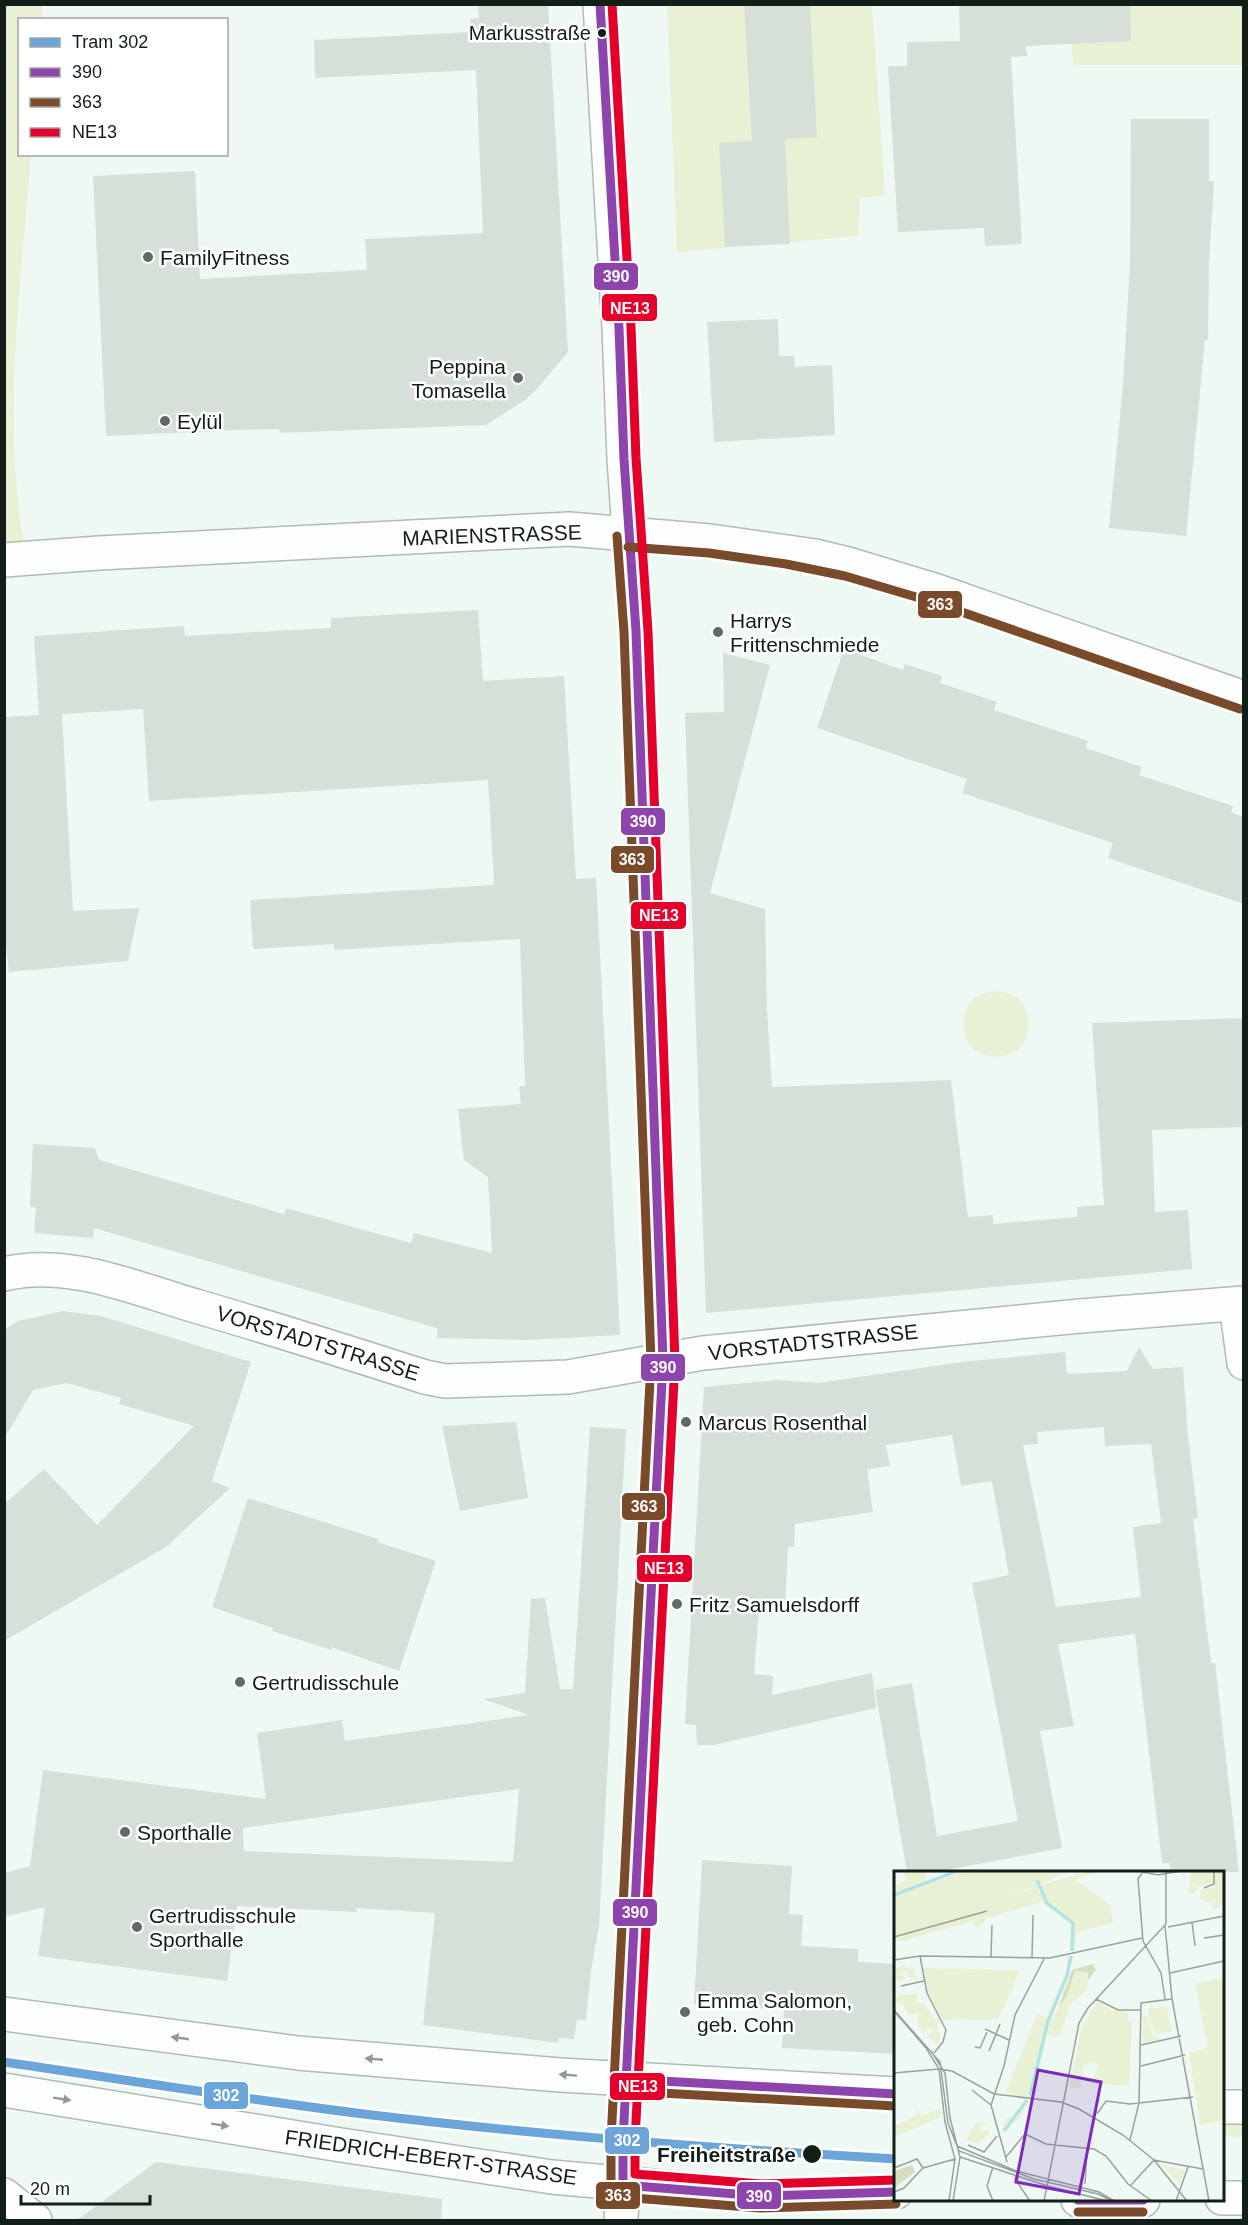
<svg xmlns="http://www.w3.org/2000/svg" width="1248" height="2225" font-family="Helvetica,sans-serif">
  <rect width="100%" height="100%" fill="#eef9f3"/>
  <g fill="#e8f1d4">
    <path d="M5 5H43L42 19 20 20V154L31 155C21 286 1 420 25 551L5 552Z"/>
    <polygon points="667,5 872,5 885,196 860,198 858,236 677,252"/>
    <polygon points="1070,5 1243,5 1243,65 1073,65"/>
    <circle cx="996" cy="1024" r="33"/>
    <polygon points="1222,2122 1243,2122 1243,2136 1223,2137"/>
  </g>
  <g fill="#d7e0d8" fill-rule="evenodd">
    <polygon points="478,4 548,4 568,352 536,390 525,400 486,425 280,433 279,429 237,430 106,436 93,176 195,171 200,279 367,270 365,239 483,233 476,70 315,78 314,40 471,32 470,19 479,18"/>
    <polygon points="744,4 810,4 817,137 785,139 790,244 725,247 719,143 752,141"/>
    <polygon points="959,4 1130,4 1131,41 1026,46 1027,56 1011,57 1022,244 985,246 984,228 898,232 888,66 907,66 907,42 960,41"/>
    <polygon points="1131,119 1209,119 1209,181 1214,181 1209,263 1208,340 1205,340 1186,536 1109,528 1123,385 1130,263"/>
    <polygon points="778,319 779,356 794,356 795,367 832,365 835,435 714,442 707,322"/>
    <polygon points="478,610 483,681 564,676 576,879 596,878 620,1335 527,1340 437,1338 437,1328 94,1228 93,1238 34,1233 36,1208 30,1207 33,1144 95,1148 99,1160 284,1214 286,1208 411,1243 414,1233 492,1253 488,1177 464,1160 458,1109 521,1104 519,1086 525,1086 520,939 334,950 334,944 253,949 250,900 494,885 488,780 149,801 143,709 62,714 73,911 139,908 128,961 9,972 4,926 4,717 39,715 34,636 184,626 185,636 331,628 331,618"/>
    <polygon points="844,649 903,670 905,664 942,676 940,683 997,702 994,710 1088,741 1086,748 1142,767 1139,775 1233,806 1231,812 1244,817 1244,904 1108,858 1113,843 962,793 967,779 817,728"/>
    <polygon points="723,653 770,665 710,893 765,909 767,1009 772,1087 951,1080 968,1217 993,1215 993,1224 1077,1217 1077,1207 1104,1205 1092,1023 1244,1018 1244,1127 1152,1130 1155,1212 1188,1210 1192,1269 706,1313 685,713 724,712"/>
    <polygon points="63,1311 101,1316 251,1362 212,1481 230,1488 166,1547 4,1641 4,1504 44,1469 97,1525 194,1426 119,1404 121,1398 67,1383 33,1390 4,1439 4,1330 18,1321"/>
    <path d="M1139 1347 1153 1369 1183 1367 1188 1436 1198 1518 1193 1519 1211 1663H1215L1239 1872H1171L1169 1863H1162L1135 1634 1058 1644 1074 1726 1040 1731 1062 1848 936 1872H907L875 1690 912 1683 937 1836 1018 1821 972 1583 1009 1575 992 1481 961 1486 952 1435 886 1445 890 1466 867 1469 873 1512 795 1524 794 1547H788L785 1612 759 1611 754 1674 773 1676 772 1695 872 1673 876 1708 714 1745H697L696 1725 685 1724 704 1387 777 1380 818 1383 962 1362 1065 1352 1067 1374 1127 1371ZM1104 1427 1105 1446 1151 1444 1161 1523 1133 1527 1141 1597 1056 1607 1023 1445 1038 1444 1037 1432Z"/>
    <polygon points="516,1422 528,1498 460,1511 442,1426"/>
    <path d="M590 1427 626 1429 599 1926 591 1971 586 2020H577L574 2039 558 2038V2043L423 2025 435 1913 356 1908 357 1912 237 1906 227 1981 38 1956 45 1907 4 1917V1873L30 1866 43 1770 266 1799 257 1733 342 1720 345 1741 529 1715 483 1699 525 1693 531 1599 545 1598 560 1689H573ZM519 1789 513 1862 244 1851 243 1828Z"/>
    <polygon points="248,1498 378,1539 377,1542 436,1561 399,1671 331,1647 332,1650 272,1631 273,1628 212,1607"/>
    <polygon points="702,1860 792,1866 789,1914 803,1915 801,1946 858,1949 858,1962 896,1964 896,2054 782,2048 784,2009 694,2004"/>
    <polygon points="156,2162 442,2199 441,2220 77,2220"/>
  </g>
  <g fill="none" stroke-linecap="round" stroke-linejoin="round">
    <defs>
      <g id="minor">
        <polyline points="600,4 619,328 624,459 636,631 663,1361 629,2005 621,2220"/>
        <path d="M4 1274C68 1258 139 1290 199 1307 275 1329 350 1353 425 1377L445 1381 568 1377 703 1353 1080 1316 1244 1303"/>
        <polyline points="1236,1304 1244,1363"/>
        <polyline points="4,2014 298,2053 560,2075 896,2094"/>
        <polyline points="4,2090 341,2145 552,2177 761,2196 896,2192"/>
        <polyline points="1222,2107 1244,2107"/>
        <polyline points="4,2195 35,2220"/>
        <polyline points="1222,2198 1244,2198"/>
        <polyline points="1078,2200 1143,2200"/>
      </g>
      <polyline id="major" points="4,560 99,553 569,529 710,541 815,556 848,564 937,591 1244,698"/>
    </defs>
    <use href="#minor" stroke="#b0bbb5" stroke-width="36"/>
    <use href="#major" stroke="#b0bbb5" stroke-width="36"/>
    <use href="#minor" stroke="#fcfefd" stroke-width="33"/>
    <use href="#major" stroke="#fcfefd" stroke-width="33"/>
    <defs>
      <g id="bus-1">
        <polyline points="600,4 619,328 624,459 636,631 663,1361 623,2141 623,2185"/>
        <polyline points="626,2079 896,2094"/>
        <polyline points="623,2185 761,2196 896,2192"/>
        <polyline points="1078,2200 1143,2200"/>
      </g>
      <g id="bus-2">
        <polyline points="617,536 624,632 651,1361 611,2140 611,2187 615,2194 621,2197 760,2208 896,2204"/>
        <polyline points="628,547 709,553 786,564 845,576 933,602 1240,709"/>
        <polyline points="625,2091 895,2106"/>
        <polyline points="1078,2212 1143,2212"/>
      </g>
      <polyline id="bus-3" points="612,4 631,327 636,458 648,631 675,1361 635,2141 635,2174 761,2184 896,2180"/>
    </defs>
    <use href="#bus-1" stroke="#fff" stroke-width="14"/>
    <use href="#bus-2" stroke="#fff" stroke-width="14"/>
    <use href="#bus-3" stroke="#fff" stroke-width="14"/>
    <use href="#bus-1" stroke="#8e44ad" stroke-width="9"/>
    <use href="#bus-2" stroke="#7a4b2a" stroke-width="9"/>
    <use href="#bus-3" stroke="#e4002b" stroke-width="9"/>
    <defs>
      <path id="tram-1" d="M4 2062C127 2080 249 2100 372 2115 546 2136 721 2149 896 2159"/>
    </defs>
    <use href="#tram-1" stroke="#fff" stroke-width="14"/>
    <use href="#tram-1" stroke="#6ba5d9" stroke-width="9"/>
  </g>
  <defs><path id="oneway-solid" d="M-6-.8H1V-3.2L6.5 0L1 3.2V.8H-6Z" transform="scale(1.5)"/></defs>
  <g fill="#939a96">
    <use href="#oneway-solid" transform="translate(180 2038) rotate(-172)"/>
    <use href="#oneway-solid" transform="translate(374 2059) rotate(-175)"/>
    <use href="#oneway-solid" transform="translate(568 2075) rotate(-176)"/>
    <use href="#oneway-solid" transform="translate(62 2099) rotate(9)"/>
    <use href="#oneway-solid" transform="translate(220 2125) rotate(9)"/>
  </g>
  <g fill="#121f18" stroke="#fff" stroke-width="2">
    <circle cx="602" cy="33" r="5"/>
    <circle cx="812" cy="2154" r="10"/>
  </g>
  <g fill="#5f6b65" stroke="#fff" stroke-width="2">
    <circle cx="148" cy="257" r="6"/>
    <circle cx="518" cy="378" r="6"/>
    <circle cx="165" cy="421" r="6"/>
    <circle cx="718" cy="632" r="6"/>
    <circle cx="686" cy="1422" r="6"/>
    <circle cx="677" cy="1604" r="6"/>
    <circle cx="240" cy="1682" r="6"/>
    <circle cx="125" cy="1832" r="6"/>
    <circle cx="137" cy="1927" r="6"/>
    <circle cx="685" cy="2012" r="6"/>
  </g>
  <g text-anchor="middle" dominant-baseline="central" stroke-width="5" stroke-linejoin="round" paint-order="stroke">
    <g font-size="20" fill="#121f18" stroke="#fff" text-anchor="end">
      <text x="591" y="33">Markusstraße</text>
    </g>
    <g font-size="21" fill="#121f18" stroke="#fff" text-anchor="start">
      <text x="160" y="257">FamilyFitness</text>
      <text x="506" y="366" text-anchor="end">Peppina<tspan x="506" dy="24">Tomasella</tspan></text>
      <text x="177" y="421">Eylül</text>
      <text x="730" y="620">Harrys<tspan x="730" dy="24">Frittenschmiede</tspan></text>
      <text x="698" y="1422">Marcus Rosenthal</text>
      <text x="689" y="1604">Fritz Samuelsdorff</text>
      <text x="252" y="1682">Gertrudisschule</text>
      <text x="137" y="1832">Sporthalle</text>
      <text x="149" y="1915">Gertrudisschule<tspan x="149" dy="24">Sporthalle</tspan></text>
      <text x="697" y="2000">Emma Salomon,<tspan x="697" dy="24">geb. Cohn</tspan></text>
    </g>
    <g font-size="21" fill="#121f18" stroke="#fff">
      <text transform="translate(492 535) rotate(-2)">MARIENSTRASSE</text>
      <text transform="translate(813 1342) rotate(-6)">VORSTADTSTRASSE</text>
      <text transform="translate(318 1343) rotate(17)">VORSTADTSTRASSE</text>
      <text transform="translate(431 2157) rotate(8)">FRIEDRICH-EBERT-STRASSE</text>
    </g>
    <g font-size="21" font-weight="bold" fill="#121f18" stroke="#fff" text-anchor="end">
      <text x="796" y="2154">Freiheitstraße</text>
    </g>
  </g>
  <g transform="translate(894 1871)">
    <rect width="330" height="330" fill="#eef9f3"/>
    <path d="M0 0H31L33 13 70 0H174L146 14 61 41 191 1 212 0 185 6 183 10 216 34 219 52 183 61 181 80 175 81 177 54 148 31 93 47 88 54 81 56 79 50 5 71 0 65V15L13 9 9 1ZM297 0H319L320 12 304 15 301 22 294 24ZM321 0H330V34L319 39 318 33 307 29 306 19 320 16ZM180 85 156 153 181 100 194 101 193 119 177 133 165 166 153 163 139 227 111 222 144 143 152 146 172 101 173 87ZM18 94 23 109 15 106 13 100 8 101 10 108 3 110 0 97 11 95 16 100ZM30 97 124 99V105L104 148 49 149 35 123ZM330 107V249L306 254 295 182 314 177 301 113ZM5 120 8 124 24 123 22 132H29L40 148 44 147 46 153 42 154 47 165 44 173 33 165 39 160 35 157 29 162 24 155V142L14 144 8 131 4 132 0 128 6 126ZM203 131 218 139 233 141 234 150H238L235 215 197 213 205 194 200 192 190 194 186 217 175 218 188 155ZM257 133 260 138 272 135 278 161 261 163 254 142ZM249 145H254L259 166 267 168 249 172ZM130 229H136L125 248 109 261 111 247H119ZM23 234 26 245 47 238V246L0 266V255L22 245ZM82 251 97 254H86L87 261 95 258 96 261 85 272 72 269ZM268 294 291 299 286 312H284Z" fill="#e8f1d4"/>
    <path d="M199 93 202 99 194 109V101L181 100 172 127 165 135 178 99ZM18 294 21 301 0 317V300Z" fill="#d5dfbe"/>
    <path fill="none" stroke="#ade3e8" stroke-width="3" d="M143 9 153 32 179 52 178 80M0 24 63 0M136 224 154 150 173 105 177 85M110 260 133 229"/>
    <path fill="none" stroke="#96a29b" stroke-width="1.5" d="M310 17 320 13V0M298 51 301 75M271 55 278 128 315 330M274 56 330 45M0 66 93 40M310 67 330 64M26 85 33 122 52 159 49 171 40 182M97 86 98 54M138 87 139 44M0 89 26 85 156 87 248 67M276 102 330 90M7 115 30 110M202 128 224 139H247M271 128 267 102 249 70 244 8 249 1 264 4 287 0M0 139 46 191 54 252 65 280 140 308 204 323 218 330M0 140 32 177 45 198 51 251 61 288 55 330M91 158 115 169M247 174 287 165M81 176 86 177 93 161M37 180 51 202 56 247 66 286 59 330M95 180 106 153M247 195 291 184M45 198 58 200 100 223 167 231 185 238 229 264 260 289 293 330M0 202 45 198M78 219 97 234M203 243 212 230 236 233 299 226M236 269 245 232 247 132 278 128M74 274 90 281 103 265M63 275 122 300 205 321 220 330M66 286 154 315 213 330M112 286 131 263 152 273 200 278 212 285 234 313 258 330M113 291 97 234 110 195 121 144 150 88M99 296 93 315 99 330M0 297 23 288 29 297M122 304 121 308 136 330M191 313 193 277M236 315 260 289 309 298M0 321 10 317 29 297 61 288M150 330 185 152 194 137 272 53V0M282 330 294 296"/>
    <path fill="#7b2cbf" fill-opacity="0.15" stroke="#7b2cbf" stroke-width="3" d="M144 199 207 211 185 323 122 311Z"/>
    <rect width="330" height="330" fill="none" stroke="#121f18" stroke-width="3"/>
  </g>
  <g stroke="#fff" stroke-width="2">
    <rect x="593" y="262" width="46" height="29" rx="6" fill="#8e44ad"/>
    <rect x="601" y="293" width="57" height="29" rx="6" fill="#e4002b"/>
    <rect x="917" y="590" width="46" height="29" rx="6" fill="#7a4b2a"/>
    <rect x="620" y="807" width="46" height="29" rx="6" fill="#8e44ad"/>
    <rect x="610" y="845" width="45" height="29" rx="6" fill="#7a4b2a"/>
    <rect x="630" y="901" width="57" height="29" rx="6" fill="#e4002b"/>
    <rect x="640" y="1353" width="46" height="29" rx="6" fill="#8e44ad"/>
    <rect x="621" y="1492" width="45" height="29" rx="6" fill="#7a4b2a"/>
    <rect x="636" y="1554" width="57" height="29" rx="6" fill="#e4002b"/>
    <rect x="612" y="1898" width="46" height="29" rx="6" fill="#8e44ad"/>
    <rect x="609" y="2072" width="57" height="29" rx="6" fill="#e4002b"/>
    <rect x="203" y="2081" width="46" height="29" rx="6" fill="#6ba5d9"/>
    <rect x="604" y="2126" width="46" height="29" rx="6" fill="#6ba5d9"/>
    <rect x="595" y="2181" width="46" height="29" rx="6" fill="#7a4b2a"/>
    <rect x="736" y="2181" width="46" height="29" rx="6" fill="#8e44ad"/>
  </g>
  <g font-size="16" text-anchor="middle" font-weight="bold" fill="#fff">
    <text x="616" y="282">390</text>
    <text x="630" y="314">NE13</text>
    <text x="940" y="610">363</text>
    <text x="643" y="827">390</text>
    <text x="632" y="865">363</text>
    <text x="659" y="921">NE13</text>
    <text x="663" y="1373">390</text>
    <text x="644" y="1512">363</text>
    <text x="664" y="1574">NE13</text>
    <text x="635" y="1918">390</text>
    <text x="638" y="2092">NE13</text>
    <text x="226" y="2101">302</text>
    <text x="627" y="2146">302</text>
    <text x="618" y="2201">363</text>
    <text x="759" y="2202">390</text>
  </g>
  <rect width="1248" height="2225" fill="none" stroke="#121f18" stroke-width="12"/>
  <rect x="18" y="18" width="210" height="138" fill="#ffffff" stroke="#a0a5a3" stroke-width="1.5"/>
  <rect x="30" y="38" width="30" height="9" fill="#6ba5d9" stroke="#a0a5a3" stroke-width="1.5"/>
  <text x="72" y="48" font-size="18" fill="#121f18">Tram 302</text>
  <rect x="30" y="68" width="30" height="9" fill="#8e44ad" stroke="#a0a5a3" stroke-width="1.5"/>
  <text x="72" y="78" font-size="18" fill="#121f18">390</text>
  <rect x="30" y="98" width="30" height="9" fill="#7a4b2a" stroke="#a0a5a3" stroke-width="1.5"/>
  <text x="72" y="108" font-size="18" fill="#121f18">363</text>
  <rect x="30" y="128" width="30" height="9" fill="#e4002b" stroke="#a0a5a3" stroke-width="1.5"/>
  <text x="72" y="138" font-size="18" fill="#121f18">NE13</text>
  <path d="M21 2195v9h129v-9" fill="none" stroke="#121f18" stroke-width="3"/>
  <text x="30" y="2195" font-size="18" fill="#121f18" stroke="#ffffff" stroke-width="4.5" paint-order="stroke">20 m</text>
</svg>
